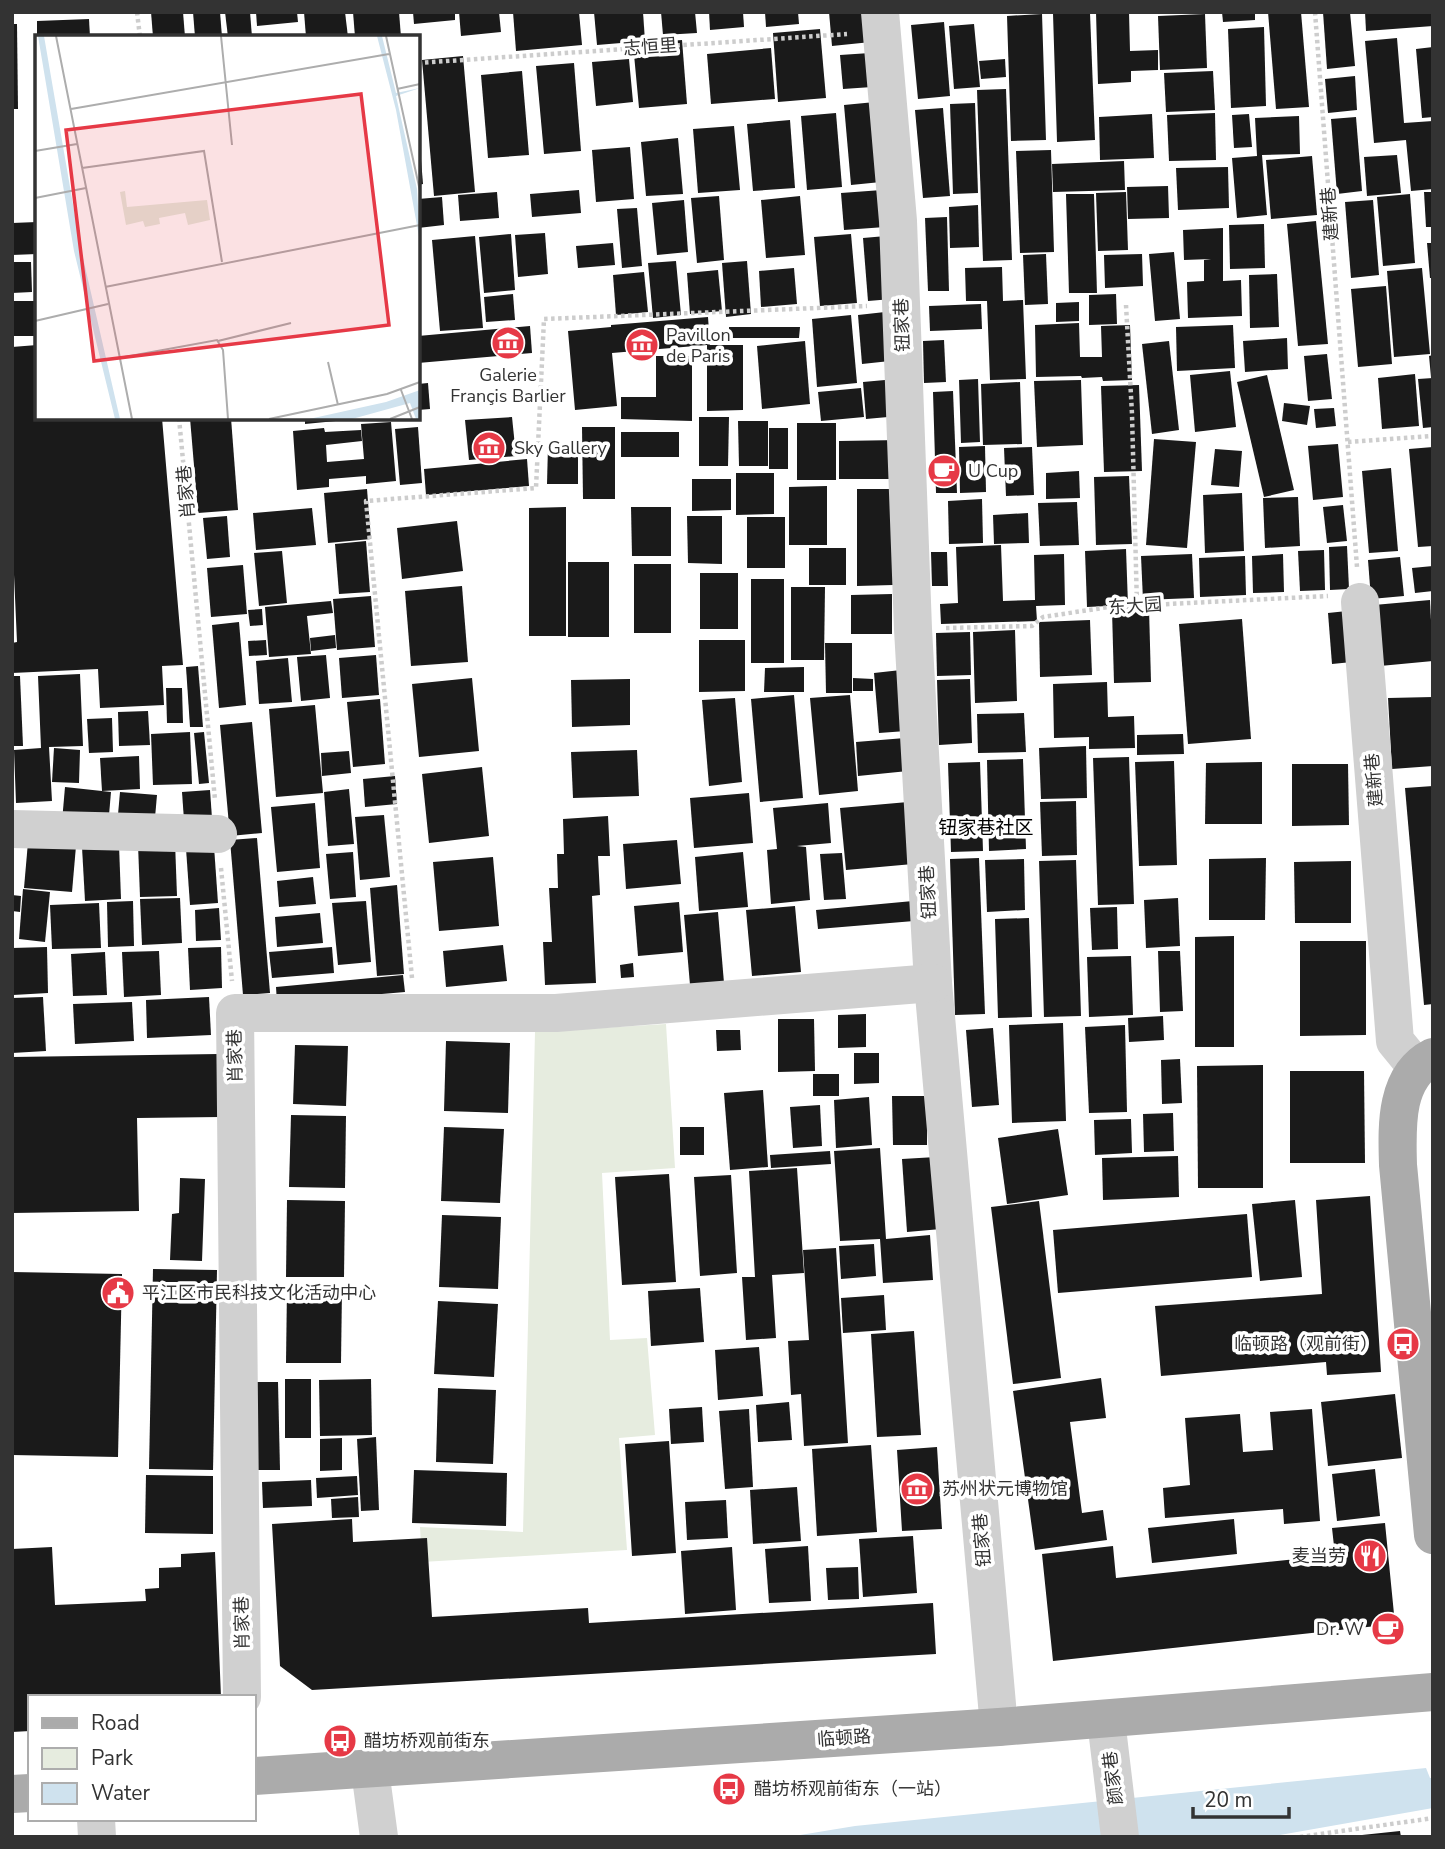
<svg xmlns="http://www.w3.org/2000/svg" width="1445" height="1849" font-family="'Nunito Sans','Noto Sans SC',sans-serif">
  <rect width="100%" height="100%" fill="#fff"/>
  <polygon fill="#e6ecdf" points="666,1024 675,1168 602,1173 610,1340 647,1338 655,1435 619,1438 627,1550 422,1562 420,1527 523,1532 535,1032"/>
  <polygon fill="#cfe2ee" points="1426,1768 1430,1778 1433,1778 1433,1808 1268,1837 788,1837 855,1826"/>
  <g fill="#1a1a1a">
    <polygon points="151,12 183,12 185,37 153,37"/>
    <polygon points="193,12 220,12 222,37 195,37"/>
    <polygon points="225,12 250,12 252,37 228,37"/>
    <polygon points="256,12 297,12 298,22 257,26"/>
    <polygon points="304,12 345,12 348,37 306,37"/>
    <polygon points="353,12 399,12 401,37 355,37"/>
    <polygon points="413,12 455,12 455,20 414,24"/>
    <polygon points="459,12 499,12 501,32 461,36"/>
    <polygon points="513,12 579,12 582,45 516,51"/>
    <polygon points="594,12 643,12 645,41 597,45"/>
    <polygon points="661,12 695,12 697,33 663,35"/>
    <polygon points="709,12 743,12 744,27 710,30"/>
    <polygon points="765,12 798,12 799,24 766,27"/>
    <polygon points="829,12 868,12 871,42 832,46"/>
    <polygon points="1096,12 1129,12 1130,51 1158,50 1158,70 1131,71 1131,82 1098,84"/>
    <polygon points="1222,12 1255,12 1255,20 1223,22"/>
    <polygon points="1268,12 1301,12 1309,107 1276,109"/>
    <polygon points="1323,12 1350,12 1355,66 1327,69"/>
    <polygon points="1365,12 1433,12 1433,26 1366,31"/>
    <polygon points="1090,13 1095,140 1057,142 1053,14"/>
    <polygon points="1042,14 1046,140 1011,141 1007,16"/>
    <polygon points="1205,14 1207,68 1160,70 1158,16"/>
    <polygon points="89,19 90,37 37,37 37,21"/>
    <polygon points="944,22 950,96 918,99 911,25"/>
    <polygon points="12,24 17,24 18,109 12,109"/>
    <polygon points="974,24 980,87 954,89 949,26"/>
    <polygon points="1264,27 1266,106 1231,108 1228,29"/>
    <polygon points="820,29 826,98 778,102 773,33"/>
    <polygon points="1397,38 1404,123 1433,121 1433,189 1411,191 1406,140 1374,143 1365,41"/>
    <polygon points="682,40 687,104 639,108 633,44"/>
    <polygon points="1433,47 1433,117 1422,118 1416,49"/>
    <polygon points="771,48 775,99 711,104 707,54"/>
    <polygon points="870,53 872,87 843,89 840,55"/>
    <polygon points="463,56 475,192 434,196 422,60"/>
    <polygon points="629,59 633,102 596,106 592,62"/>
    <polygon points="1005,59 1006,77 981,79 979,61"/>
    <polygon points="574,63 581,151 544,154 536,66"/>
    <polygon points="522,71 529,155 488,158 481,75"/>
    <polygon points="1213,71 1215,110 1166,112 1164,73"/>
    <polygon points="1355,76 1357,110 1328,113 1325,79"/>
    <polygon points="1006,89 1012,260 983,261 977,90"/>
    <polygon points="875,102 881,182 851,185 844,105"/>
    <polygon points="975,103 978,193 953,194 950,104"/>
    <polygon points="943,108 950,196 923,198 915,110"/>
    <polygon points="836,113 842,187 807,190 801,116"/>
    <polygon points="1215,113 1216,160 1169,161 1167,115"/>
    <polygon points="1152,114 1154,158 1100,160 1099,117"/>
    <polygon points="1249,114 1252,147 1234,148 1232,115"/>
    <polygon points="1299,116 1300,154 1262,155 1267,215 1237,218 1232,158 1257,156 1255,118"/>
    <polygon points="1356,117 1362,191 1337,194 1331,119"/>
    <polygon points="790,120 795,188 753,191 747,124"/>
    <polygon points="734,126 740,190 698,193 693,129"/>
    <rect x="34" y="130" width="3" height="49"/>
    <polygon points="678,138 683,194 646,196 641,142"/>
    <polygon points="418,147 420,147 423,184 418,185"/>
    <polygon points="630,147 634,199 596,202 592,150"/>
    <polygon points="1051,150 1054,252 1020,253 1016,151"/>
    <polygon points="1397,155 1401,193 1367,196 1364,157"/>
    <polygon points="1312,156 1317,215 1271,219 1266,160"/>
    <polygon points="1124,161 1125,190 1053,192 1052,164"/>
    <polygon points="1228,167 1229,208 1178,210 1176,168"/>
    <polygon points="1168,186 1169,218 1128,219 1127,187"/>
    <polygon points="579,190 581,213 532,217 530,194"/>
    <polygon points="882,190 885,227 844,230 841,193"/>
    <polygon points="497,192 499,218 460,221 458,195"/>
    <polygon points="1126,192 1128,250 1098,251 1096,193"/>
    <polygon points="1424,192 1433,192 1433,227 1426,227"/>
    <polygon points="1066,194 1094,194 1097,293 1069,293"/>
    <polygon points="1410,194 1415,263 1383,266 1377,197"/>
    <polygon points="719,196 724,260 697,263 691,198"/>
    <polygon points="800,196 805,255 766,258 761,200"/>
    <polygon points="442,197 444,225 418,228 418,199"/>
    <polygon points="684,200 688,252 657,255 652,203"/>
    <polygon points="1373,200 1379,275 1351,278 1345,202"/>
    <polygon points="978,205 979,247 950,248 949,207"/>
    <polygon points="637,208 642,266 622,268 617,209"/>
    <polygon points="947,217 949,291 928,291 925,218"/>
    <polygon points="1316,221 1328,344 1298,346 1287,224"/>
    <polygon points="37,222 37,254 12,255 12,223"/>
    <polygon points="1264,224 1265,268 1230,269 1229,225"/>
    <polygon points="1223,228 1223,281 1241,280 1242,316 1188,318 1187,282 1204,281 1204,260 1211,259 1184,260 1183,230"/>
    <polygon points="545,233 548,274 518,277 515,235"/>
    <polygon points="511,234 515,290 484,293 479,237"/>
    <polygon points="851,234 857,303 820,306 814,237"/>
    <polygon points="475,236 483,328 440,331 432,240"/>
    <polygon points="886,236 892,299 868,301 863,238"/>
    <polygon points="613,243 615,265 578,268 576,246"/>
    <polygon points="1427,243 1433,243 1433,278 1430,278"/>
    <polygon points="1174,252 1180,319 1155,321 1149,254"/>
    <polygon points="1046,254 1048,304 1025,305 1023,255"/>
    <polygon points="1142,254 1143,286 1105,288 1104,255"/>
    <polygon points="676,261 681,315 653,318 648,263"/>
    <polygon points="747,261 751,314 726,317 722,263"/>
    <polygon points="12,262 31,262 32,292 12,293"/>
    <polygon points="1002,267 1003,301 1023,300 1026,379 990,380 987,301 966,301 965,268"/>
    <polygon points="794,268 797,304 761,307 759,271"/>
    <polygon points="1422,268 1430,354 1394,357 1387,271"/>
    <polygon points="718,270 722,311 690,314 687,273"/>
    <polygon points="644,272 648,312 616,315 613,275"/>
    <polygon points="1277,274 1279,327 1250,328 1249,275"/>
    <polygon points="1386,286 1392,364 1358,367 1351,289"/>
    <polygon points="513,294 515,320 486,322 484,297"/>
    <polygon points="1116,294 1117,324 1089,325 1089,295"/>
    <rect x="12" y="301" width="25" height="35"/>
    <polygon points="1079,302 1079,321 1056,322 1056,303"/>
    <polygon points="981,304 982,329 930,331 929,306"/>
    <polygon points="885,312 890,361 862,364 858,315"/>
    <polygon points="851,315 857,383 817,387 812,319"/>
    <polygon points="708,317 710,345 743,345 743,410 707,411 707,345 612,353 617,406 575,410 568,331 611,327 611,325"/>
    <polygon points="1079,323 1080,357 1102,357 1101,326 1130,325 1132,380 1103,381 1102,377 1082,378 1081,376 1036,377 1035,325"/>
    <polygon points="1233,325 1235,368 1177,371 1176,327"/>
    <polygon points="530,326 532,353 418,363 418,336"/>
    <polygon points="729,327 800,327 799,338 729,338"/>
    <polygon points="1287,338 1288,369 1245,372 1243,341"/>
    <polygon points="944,340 946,382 924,383 923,341"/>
    <polygon points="805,341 810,404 762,409 757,346"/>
    <polygon points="1169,341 1179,430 1152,434 1142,344"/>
    <polygon points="37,345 37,418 162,418 183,665 162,666 164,705 100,708 98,669 12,673 12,643 17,642 12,530 12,347"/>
    <polygon points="1327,354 1332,399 1308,401 1304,356"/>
    <polygon points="1433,355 1433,377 1431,377 1429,356"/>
    <polygon points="656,356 692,356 692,421 621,419 621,397 656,397"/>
    <polygon points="1230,371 1236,427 1195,432 1190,375"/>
    <polygon points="1415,374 1419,426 1382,429 1378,378"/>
    <polygon points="1267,375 1294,490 1264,497 1237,382"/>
    <polygon points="1433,378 1433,427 1423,428 1418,379"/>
    <polygon points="896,379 899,416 866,419 863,382"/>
    <polygon points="978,379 980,442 961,443 959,380"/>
    <polygon points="1081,380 1083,445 1037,447 1034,381"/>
    <polygon points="1020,382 1022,444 983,445 981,384"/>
    <polygon points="428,383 430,409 418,410 418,384"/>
    <polygon points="1139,385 1142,471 1104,472 1101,386"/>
    <polygon points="861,388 864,417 821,421 818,392"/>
    <polygon points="953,391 957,493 936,493 933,392"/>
    <polygon points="1284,403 1310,406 1307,425 1282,421"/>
    <polygon points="1334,408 1336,426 1316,428 1314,409"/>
    <polygon points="512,417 516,456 469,460 465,420"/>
    <polygon points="699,417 729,417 728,466 699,466"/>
    <polygon points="190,418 231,418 238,510 198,513"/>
    <polygon points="305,418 346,418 346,420 305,424"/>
    <polygon points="738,421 768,421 768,466 739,466"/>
    <polygon points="391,422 396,481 366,484 366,476 329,479 329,487 297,490 293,431 324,428 325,432 361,430 362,441 326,445 327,462 364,459 361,424"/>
    <rect x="797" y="423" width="39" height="57"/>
    <polygon points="418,427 422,483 400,485 395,429"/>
    <polygon points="582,427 615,427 615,499 583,499"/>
    <rect x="769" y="428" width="19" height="41"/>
    <rect x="621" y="432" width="58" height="25"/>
    <polygon points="1154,439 1196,442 1187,548 1146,545"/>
    <polygon points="900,440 900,479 839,479 839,441"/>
    <polygon points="1338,444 1343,497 1313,500 1308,446"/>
    <polygon points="548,446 578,446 578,484 547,484"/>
    <polygon points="985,446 986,492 960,493 959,447"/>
    <polygon points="1032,447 1034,495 1006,496 1004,448"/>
    <polygon points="1433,447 1433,546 1418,547 1409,449"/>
    <polygon points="1215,449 1242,451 1239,487 1211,485"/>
    <polygon points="527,459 529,486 426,495 424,469"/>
    <polygon points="1391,468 1398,551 1369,553 1362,471"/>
    <polygon points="1079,471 1080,498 1046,499 1046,473"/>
    <polygon points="736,473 774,473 774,514 736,515"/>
    <polygon points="1129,476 1132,544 1096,545 1094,477"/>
    <polygon points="692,479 731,479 731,510 692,511"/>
    <polygon points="827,486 827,545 789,545 789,487"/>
    <polygon points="367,489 371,539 328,543 324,493"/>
    <polygon points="857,489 893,489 893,585 857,586"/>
    <polygon points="1242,493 1244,551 1205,553 1203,495"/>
    <polygon points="1298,497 1300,546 1265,548 1263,498"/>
    <polygon points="982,499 983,543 949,544 948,501"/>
    <polygon points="1077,502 1079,545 1040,546 1038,503"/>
    <polygon points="1343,505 1347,541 1327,543 1323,507"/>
    <polygon points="566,507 566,636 529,636 529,508"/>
    <polygon points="631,507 671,507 671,556 632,556"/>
    <polygon points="312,508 316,545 256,550 253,513"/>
    <polygon points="1028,513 1029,543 994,544 993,515"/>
    <polygon points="227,516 230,557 207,559 203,518"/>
    <polygon points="687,516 722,516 722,564 688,563"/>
    <rect x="747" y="517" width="38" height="51"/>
    <polygon points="457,521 463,571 402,579 397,528"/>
    <polygon points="366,541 370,592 339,594 335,544"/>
    <polygon points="1001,545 1003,601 1035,600 1034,555 1064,554 1065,605 1036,606 1037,621 941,624 940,604 958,603 956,547"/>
    <polygon points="1347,546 1349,589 1330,590 1329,547"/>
    <rect x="809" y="548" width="37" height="37"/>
    <polygon points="1126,549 1128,605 1087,607 1085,551"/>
    <polygon points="1324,550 1325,590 1300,591 1298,551"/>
    <polygon points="282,551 287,603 259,606 254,553"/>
    <polygon points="931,552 947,552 948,586 932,586"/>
    <polygon points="1192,554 1194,598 1143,600 1141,556"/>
    <polygon points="1283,554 1284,592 1253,593 1252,556"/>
    <polygon points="1245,556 1246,595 1200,597 1199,558"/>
    <polygon points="1400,557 1404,596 1371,599 1368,560"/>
    <rect x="568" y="562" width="41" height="75"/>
    <rect x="634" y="564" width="37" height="69"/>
    <polygon points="243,565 247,614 211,617 207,568"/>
    <polygon points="1433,566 1433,591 1415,593 1412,568"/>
    <rect x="700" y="573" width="38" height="56"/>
    <rect x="751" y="579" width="33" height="84"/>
    <polygon points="462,586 468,662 411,666 405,591"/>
    <polygon points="791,587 825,587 824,660 791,660"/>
    <polygon points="892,594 892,634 851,634 851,595"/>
    <polygon points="371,596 375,647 337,650 333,599"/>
    <polygon points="1430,600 1433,661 1380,666 1374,605"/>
    <polygon points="331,601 333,613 307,616 311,654 269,657 265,607"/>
    <polygon points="1137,606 1149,608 1151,682 1114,683 1112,610"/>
    <polygon points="262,609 263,625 250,626 248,610"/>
    <polygon points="1347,611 1352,662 1332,664 1328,613"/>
    <polygon points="1242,619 1251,739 1188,744 1179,624"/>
    <polygon points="1090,620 1092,675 1040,677 1039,622"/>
    <polygon points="239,622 246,705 219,708 212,625"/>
    <polygon points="1015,630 1017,701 975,703 973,632"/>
    <polygon points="970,632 971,675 937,676 936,633"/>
    <polygon points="335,635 336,648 311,651 310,638"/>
    <polygon points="266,640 267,655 249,656 248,641"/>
    <polygon points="699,640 745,640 745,691 699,692"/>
    <polygon points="825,643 852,643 852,693 826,693"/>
    <polygon points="326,655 330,698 301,701 297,657"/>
    <polygon points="376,655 379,695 342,698 339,658"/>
    <polygon points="288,658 292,702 259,704 256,661"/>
    <polygon points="198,666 203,727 190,727 186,667"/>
    <polygon points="804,667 804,692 764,692 765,668"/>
    <polygon points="901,670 906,731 879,733 874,673"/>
    <polygon points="80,674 83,746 49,747 52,801 16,803 14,750 41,748 38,676"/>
    <polygon points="12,676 20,676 23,746 12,746"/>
    <polygon points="472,678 479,751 419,757 412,684"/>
    <polygon points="853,678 873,679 873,691 853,691"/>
    <polygon points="630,679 630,725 572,727 571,680"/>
    <polygon points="970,679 972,743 939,745 937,680"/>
    <polygon points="1107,682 1108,717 1134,716 1135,748 1089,749 1089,737 1054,738 1053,684"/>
    <polygon points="166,688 182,688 183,723 167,723"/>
    <polygon points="794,695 803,798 760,802 751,699"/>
    <polygon points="850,695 858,791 819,795 810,698"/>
    <polygon points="1433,697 1433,766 1392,769 1388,698"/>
    <polygon points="735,698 742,782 709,786 702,700"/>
    <polygon points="380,699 385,764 353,767 347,702"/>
    <polygon points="315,705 323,793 276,797 269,709"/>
    <polygon points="148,711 150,745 119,746 118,712"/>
    <polygon points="1024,713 1026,752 978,753 977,714"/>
    <polygon points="112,718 113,752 89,753 87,719"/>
    <polygon points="252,722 262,833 230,836 220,725"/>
    <polygon points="190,732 192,784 153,785 151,734"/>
    <polygon points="204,732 209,783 199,784 194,733"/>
    <polygon points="1183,734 1184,754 1137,755 1137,735"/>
    <polygon points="905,738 908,771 858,776 856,742"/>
    <polygon points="1086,746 1087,798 1041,799 1039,748"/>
    <polygon points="54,748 80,750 79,783 52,782"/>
    <polygon points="637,750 639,796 573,798 571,752"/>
    <polygon points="349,751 351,773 322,776 321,753"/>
    <polygon points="139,756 140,789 102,791 100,758"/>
    <polygon points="1129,757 1134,904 1098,905 1093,758"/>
    <polygon points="1023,759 1026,849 989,851 987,760"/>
    <polygon points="1174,761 1177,865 1139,866 1135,762"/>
    <polygon points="980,762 983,851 951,852 948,763"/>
    <polygon points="1262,762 1262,824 1205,824 1206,763"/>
    <polygon points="1292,764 1348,764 1349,825 1292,826"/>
    <polygon points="482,767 489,836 429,843 422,774"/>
    <polygon points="395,776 397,804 365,807 363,779"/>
    <polygon points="1433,786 1433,1004 1424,1005 1405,788"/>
    <polygon points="65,787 111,792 107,838 61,833"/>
    <polygon points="349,789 354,844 328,846 324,792"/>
    <polygon points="210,790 218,903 190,905 182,792"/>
    <polygon points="120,792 157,795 153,840 116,837"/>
    <polygon points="749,793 753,843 694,848 690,798"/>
    <polygon points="1076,801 1077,855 1042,856 1040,802"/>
    <polygon points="908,802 913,864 846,870 840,808"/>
    <polygon points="315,803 320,868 277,872 271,807"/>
    <polygon points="828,803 831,843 797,846 806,847 810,900 771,904 767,850 777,849 773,808"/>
    <polygon points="384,815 390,877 360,880 355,817"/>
    <polygon points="608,816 610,856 598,856 600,895 592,896 596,983 545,985 543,942 552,942 549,888 558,888 557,854 564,854 563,819"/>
    <polygon points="257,838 270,993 243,995 230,840"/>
    <polygon points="677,840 681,884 626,889 623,844"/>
    <polygon points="28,842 76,846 72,892 24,888"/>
    <polygon points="175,842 177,896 140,897 138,844"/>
    <polygon points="119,845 121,899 85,901 82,847"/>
    <polygon points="353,852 356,897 330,899 326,854"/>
    <polygon points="743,852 748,907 699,911 695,857"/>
    <polygon points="842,853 846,899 824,900 820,854"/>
    <polygon points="493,857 499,926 439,931 433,862"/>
    <polygon points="979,858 985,1014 955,1015 950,859"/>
    <polygon points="1266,858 1265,920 1209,920 1209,859"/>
    <polygon points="1024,859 1025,910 987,912 985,860"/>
    <polygon points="1076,860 1081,1016 1044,1017 1039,861"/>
    <polygon points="1351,861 1351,923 1295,923 1294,862"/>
    <polygon points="313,877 316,904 279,907 277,881"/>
    <polygon points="397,885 404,974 377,976 370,888"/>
    <polygon points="23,889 50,892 45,942 19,939"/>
    <polygon points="12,895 21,896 20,912 12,911"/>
    <polygon points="180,898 182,943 142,945 140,899"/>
    <polygon points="1178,898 1180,946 1146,948 1144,900"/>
    <polygon points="133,901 134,946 108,947 107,902"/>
    <polygon points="366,901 371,962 338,965 332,903"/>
    <polygon points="913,901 914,921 818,929 816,910"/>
    <polygon points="679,902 683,952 638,956 634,906"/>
    <polygon points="99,903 101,948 52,949 50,905"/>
    <polygon points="795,906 801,972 752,976 746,910"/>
    <polygon points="1117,907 1118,949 1092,950 1090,908"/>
    <polygon points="219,908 221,940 196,941 195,910"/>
    <polygon points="718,912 724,983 690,985 684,915"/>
    <polygon points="320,913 323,943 277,947 275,917"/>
    <polygon points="1029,918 1032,1017 998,1018 995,919"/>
    <polygon points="1234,936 1234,1047 1195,1047 1195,937"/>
    <polygon points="1300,941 1366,941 1366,1035 1300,1036"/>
    <polygon points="503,945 507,981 446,987 443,951"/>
    <polygon points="47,947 48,993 13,995 12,948"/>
    <polygon points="221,947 222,988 190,990 188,948"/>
    <polygon points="332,947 334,973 272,978 269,952"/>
    <polygon points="159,951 161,995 124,997 122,952"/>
    <polygon points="1158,951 1180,951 1183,1011 1160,1012"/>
    <polygon points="105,952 107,995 73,996 71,954"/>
    <polygon points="1131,956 1133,1015 1089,1017 1087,957"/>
    <polygon points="633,963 634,977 621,978 620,965"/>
    <polygon points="403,975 405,992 277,1003 276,987"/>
    <polygon points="43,997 46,1051 12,1053 12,998"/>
    <polygon points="209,997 211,1035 147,1038 146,1000"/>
    <polygon points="132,1002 134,1041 75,1044 73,1004"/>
    <polygon points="866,1014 866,1047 838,1048 838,1015"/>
    <polygon points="1163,1016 1164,1040 1129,1042 1128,1018"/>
    <polygon points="778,1019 814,1019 815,1071 778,1072"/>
    <polygon points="1063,1023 1066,1121 1012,1123 1009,1025"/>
    <polygon points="1125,1025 1127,1112 1089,1113 1085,1027"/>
    <polygon points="993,1028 999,1105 972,1107 966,1030"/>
    <polygon points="716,1030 740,1030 741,1050 717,1051"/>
    <polygon points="446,1041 510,1043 508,1113 444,1111"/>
    <polygon points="295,1045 348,1046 346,1106 293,1104"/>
    <polygon points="854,1053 879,1053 879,1083 854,1084"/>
    <polygon points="219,1054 220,1117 137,1118 139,1211 12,1213 12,1057"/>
    <polygon points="1180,1059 1182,1103 1162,1104 1161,1060"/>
    <polygon points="1263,1065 1263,1188 1198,1188 1197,1066"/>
    <polygon points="1290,1071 1364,1071 1365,1163 1290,1163"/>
    <rect x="813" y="1074" width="26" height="22"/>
    <polygon points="763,1090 768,1167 730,1170 724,1093"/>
    <polygon points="892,1096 927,1096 927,1145 893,1145"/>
    <polygon points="869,1097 872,1145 836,1148 834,1100"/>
    <polygon points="820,1105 822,1146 793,1148 790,1107"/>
    <polygon points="1173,1113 1174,1151 1144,1152 1143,1114"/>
    <polygon points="291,1115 346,1116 345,1188 289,1187"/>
    <polygon points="1131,1119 1132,1153 1095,1155 1094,1120"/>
    <polygon points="444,1127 504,1129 500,1203 441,1201"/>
    <rect x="680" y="1127" width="24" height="28"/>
    <polygon points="1058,1129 1068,1195 1007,1204 998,1138"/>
    <polygon points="880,1148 886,1239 930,1235 933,1280 883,1283 880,1239 840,1241 834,1151"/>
    <polygon points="830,1151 831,1164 771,1168 770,1155"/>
    <polygon points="1178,1156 1179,1197 1103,1200 1102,1158"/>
    <polygon points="936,1157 941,1229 907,1232 902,1159"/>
    <polygon points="797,1168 804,1273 772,1275 776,1338 746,1340 742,1277 755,1277 749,1171"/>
    <polygon points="669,1174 676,1282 622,1285 615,1177"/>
    <polygon points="731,1175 737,1273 700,1276 694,1177"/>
    <polygon points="180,1178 205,1179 202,1261 170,1260 172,1214 179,1213"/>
    <polygon points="1370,1196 1381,1372 1327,1375 1326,1362 1161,1376 1155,1306 1322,1294 1316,1200"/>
    <polygon points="287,1200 345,1201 344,1277 286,1277"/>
    <polygon points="1295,1200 1302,1277 1260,1281 1252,1204"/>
    <polygon points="1039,1201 1061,1378 1013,1384 991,1207"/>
    <polygon points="1247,1214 1252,1277 1058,1293 1053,1230"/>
    <polygon points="442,1215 501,1217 498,1289 439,1287"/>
    <polygon points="874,1244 876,1276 841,1279 839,1246"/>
    <polygon points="836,1248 848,1443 804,1446 801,1394 791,1395 788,1341 809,1340 803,1250"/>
    <polygon points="153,1269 217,1270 213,1470 149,1469"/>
    <polygon points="12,1272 122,1274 118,1457 12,1455"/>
    <polygon points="287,1287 342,1288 341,1363 286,1363"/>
    <polygon points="700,1288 704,1342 651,1346 648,1291"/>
    <polygon points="884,1295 886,1330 843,1333 841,1298"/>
    <polygon points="438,1301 498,1304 494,1377 434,1374"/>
    <polygon points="914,1331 921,1435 877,1437 871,1334"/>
    <polygon points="759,1347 763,1396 718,1400 715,1350"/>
    <polygon points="1101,1378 1106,1418 1070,1422 1082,1513 1103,1510 1107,1540 1035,1550 1013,1391"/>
    <rect x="285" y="1379" width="26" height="59"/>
    <polygon points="371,1379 372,1435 320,1436 319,1380"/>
    <polygon points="256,1382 278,1382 280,1470 258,1470"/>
    <polygon points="438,1388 496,1390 493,1464 436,1462"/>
    <polygon points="1395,1394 1402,1458 1328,1466 1321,1402"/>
    <polygon points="789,1402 792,1440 758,1442 756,1405"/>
    <polygon points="702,1407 704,1442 671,1444 669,1409"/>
    <polygon points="749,1409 753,1487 725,1489 719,1411"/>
    <polygon points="1312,1409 1320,1521 1284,1524 1283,1509 1165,1518 1163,1488 1190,1485 1185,1418 1240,1414 1243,1452 1273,1450 1270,1412"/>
    <polygon points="376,1437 379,1510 361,1511 357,1439"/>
    <polygon points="342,1438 342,1470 320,1471 320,1439"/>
    <polygon points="669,1441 676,1553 632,1556 625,1444"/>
    <polygon points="871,1445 877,1532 817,1536 812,1449"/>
    <polygon points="937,1447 942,1529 902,1531 897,1450"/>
    <polygon points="1375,1469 1380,1516 1337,1521 1332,1474"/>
    <polygon points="414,1470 507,1473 506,1526 412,1523"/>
    <polygon points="146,1475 213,1476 213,1534 145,1533"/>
    <polygon points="357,1476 358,1495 317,1498 316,1478"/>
    <polygon points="311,1480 312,1506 263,1508 262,1482"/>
    <polygon points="797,1487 801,1541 753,1544 750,1490"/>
    <polygon points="358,1497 359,1517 332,1518 331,1499"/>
    <polygon points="726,1500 728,1538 687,1540 685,1502"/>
    <polygon points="352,1519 353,1542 427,1538 432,1617 588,1608 589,1623 933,1603 936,1654 312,1690 280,1666 272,1524"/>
    <polygon points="1234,1519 1237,1554 1152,1563 1148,1528"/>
    <polygon points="1385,1523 1395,1624 1053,1661 1042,1554 1113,1546 1116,1578 1335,1555 1332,1528"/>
    <polygon points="913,1536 917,1593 863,1597 859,1539"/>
    <polygon points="808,1546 811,1601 769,1603 765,1549"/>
    <polygon points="52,1547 55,1605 146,1601 145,1589 159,1588 159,1568 181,1567 181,1554 215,1552 221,1697 30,1697 30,1731 12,1732 12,1549"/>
    <polygon points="732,1547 736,1610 685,1614 681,1551"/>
    <polygon points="858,1567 859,1599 828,1600 826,1568"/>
    <polygon points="1400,1831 1401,1837 1362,1837 1362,1835"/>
  </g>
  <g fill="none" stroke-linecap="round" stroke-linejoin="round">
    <g stroke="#cdcdcd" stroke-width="4.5" stroke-dasharray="3.5 3.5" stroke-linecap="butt">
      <polyline points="137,12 140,37"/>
      <polyline points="1315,12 1357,567"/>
      <polyline points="418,63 847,34"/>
      <polyline points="1126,305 1132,414 1137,606"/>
      <polyline points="179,418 215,800"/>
      <polyline points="1348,442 1433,436"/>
      <polyline points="946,628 1032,626 1043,617 1109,607 1328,596"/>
      <polyline points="221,868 232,981"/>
      <polyline points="412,978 366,501 536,488 544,319 867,306"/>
      <polyline points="1300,1837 1433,1818"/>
    </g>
    <g stroke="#d0d0d0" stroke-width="38">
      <polyline points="880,12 898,221 913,629 933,983 999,1727"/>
      <polyline points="1360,602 1395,1041 1417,1068"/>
      <polyline points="12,829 218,834"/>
      <polyline points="242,1697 235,1013 556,1013 933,983"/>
      <polyline points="1106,1720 1120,1837"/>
      <polyline points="370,1770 379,1837"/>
      <polyline points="96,1819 97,1837"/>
    </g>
    <g stroke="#ababab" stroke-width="38">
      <path d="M1433 1057C1394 1077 1397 1128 1398 1165L1433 1535"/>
      <polyline points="254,1776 999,1727 1433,1692"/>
      <polyline points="12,1794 30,1793"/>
    </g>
  </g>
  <defs>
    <symbol id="museum-disc" viewBox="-11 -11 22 22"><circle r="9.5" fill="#e63946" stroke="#fff"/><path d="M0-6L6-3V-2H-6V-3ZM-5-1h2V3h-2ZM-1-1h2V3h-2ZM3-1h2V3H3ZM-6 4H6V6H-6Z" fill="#fff"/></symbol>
    <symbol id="cafe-disc" viewBox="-11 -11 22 22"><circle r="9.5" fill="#e63946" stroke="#fff"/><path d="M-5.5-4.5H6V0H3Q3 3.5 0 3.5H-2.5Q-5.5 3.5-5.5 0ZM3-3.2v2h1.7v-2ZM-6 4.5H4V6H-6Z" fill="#fff"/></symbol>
    <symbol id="civic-disc" viewBox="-11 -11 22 22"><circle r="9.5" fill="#e63946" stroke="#fff"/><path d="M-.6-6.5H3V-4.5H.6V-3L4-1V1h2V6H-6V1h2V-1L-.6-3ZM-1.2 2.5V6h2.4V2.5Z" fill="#fff"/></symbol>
    <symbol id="bus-disc" viewBox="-11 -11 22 22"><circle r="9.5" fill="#e63946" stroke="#fff"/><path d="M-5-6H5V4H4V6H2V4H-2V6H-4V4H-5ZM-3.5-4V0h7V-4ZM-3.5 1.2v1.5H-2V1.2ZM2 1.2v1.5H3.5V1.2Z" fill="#fff"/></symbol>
    <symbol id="restaurant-disc" viewBox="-11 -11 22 22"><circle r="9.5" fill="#e63946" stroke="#fff"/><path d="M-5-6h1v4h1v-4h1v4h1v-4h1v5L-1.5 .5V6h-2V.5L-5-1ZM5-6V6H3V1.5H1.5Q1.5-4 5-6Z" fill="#fff"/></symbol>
  </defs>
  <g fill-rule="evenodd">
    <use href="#museum-disc" x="489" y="324" width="38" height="38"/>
    <use href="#museum-disc" x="623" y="326" width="38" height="38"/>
    <use href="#museum-disc" x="470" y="429" width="38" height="38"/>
    <use href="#cafe-disc" x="925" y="452" width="38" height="38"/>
    <use href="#civic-disc" x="99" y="1274" width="38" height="38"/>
    <use href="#bus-disc" x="1384" y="1325" width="38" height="38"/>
    <use href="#museum-disc" x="898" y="1470" width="38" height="38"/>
    <use href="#restaurant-disc" x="1351" y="1537" width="38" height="38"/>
    <use href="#cafe-disc" x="1369" y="1610" width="38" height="38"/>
    <use href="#bus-disc" x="321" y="1722" width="38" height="38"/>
    <use href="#bus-disc" x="710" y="1770" width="38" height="38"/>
  </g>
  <g text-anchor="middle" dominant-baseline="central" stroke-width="7" stroke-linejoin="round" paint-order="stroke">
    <g font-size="18" fill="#333" stroke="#fff">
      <text transform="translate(650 47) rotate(-4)">志恒里</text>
      <text transform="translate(1330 214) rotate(-94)">建新巷</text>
      <text transform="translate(902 325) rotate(-92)">钮家巷</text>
      <text transform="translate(186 492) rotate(-95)">肖家巷</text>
      <text transform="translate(1135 606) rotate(-4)">东大园</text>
      <text transform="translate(1374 780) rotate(-95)">建新巷</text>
      <text transform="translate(928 892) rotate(-93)">钮家巷</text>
      <text transform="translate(235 1056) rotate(-91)">肖家巷</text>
      <text transform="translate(982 1540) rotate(-95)">钮家巷</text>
      <text transform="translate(242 1623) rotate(-91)">肖家巷</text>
      <text transform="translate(844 1738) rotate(-4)">临顿路</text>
      <text transform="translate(1113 1778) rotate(-97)">颜家巷</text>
    </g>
    <g font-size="18" fill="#333" stroke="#fff" text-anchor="start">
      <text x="666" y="335">Pavillon<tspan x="666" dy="21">de Paris</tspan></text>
      <text x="508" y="375" text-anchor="middle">Galerie<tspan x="508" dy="21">Françis Barlier</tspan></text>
      <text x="514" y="448">Sky Gallery</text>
      <text x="968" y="471">U Cup</text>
      <text x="142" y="1293">平江区市民科技文化活动中心</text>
      <text x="1378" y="1344" text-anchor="end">临顿路（观前街）</text>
      <text x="942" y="1489">苏州状元博物馆</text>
      <text x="1346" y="1556" text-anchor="end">麦当劳</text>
      <text x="1364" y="1629" text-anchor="end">Dr. W</text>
      <text x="364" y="1741">醋坊桥观前街东</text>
      <text x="754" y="1789">醋坊桥观前街东（一站）</text>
    </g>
    <g font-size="19" fill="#000" stroke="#fff">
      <text x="986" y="828">钮家巷社区</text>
    </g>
  </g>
  <g transform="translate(35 35)">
    <rect width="385" height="385" fill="#fff"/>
    <path d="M90 156 92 172 172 165 175 185 153 190 150 178 124 183 125 189 110 192 108 186 91 190 85 157Z" fill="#e6ecdf"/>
    <path d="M3 1H9L45 210 85 384H80L39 216ZM342 1H347L361 58 385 53 361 61 382 154 385 207 361 75ZM385 355V384H381L375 368 317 384H274L351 367Z" fill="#cfe2ee"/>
    <path fill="none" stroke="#adadad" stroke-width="2" d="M21 1 97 384M186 1 197 110M351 1 385 156M362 54 385 49M36 74 354 19M0 116 42 109M47 133 169 116 187 227M0 163 51 153M70 252 385 190M0 286 73 269M183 306 256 288M84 323 182 305 188 315 193 384M293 327 303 370M366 355 377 384M234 384 352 359 385 347M355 384 385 372"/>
    <path fill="#e63946" fill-opacity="0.15" stroke="#e63946" stroke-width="3.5" d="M326 59 354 290 59 326 31 95Z"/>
    <rect width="385" height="385" fill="none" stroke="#333" stroke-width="3.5"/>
  </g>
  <rect width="1445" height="1849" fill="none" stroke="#333333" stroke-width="28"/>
  <rect x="28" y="1695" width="228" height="126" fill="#ffffff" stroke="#adadad" stroke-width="2"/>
  <rect x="42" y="1718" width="35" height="10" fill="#ababab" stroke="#adadad" stroke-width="2"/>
  <text x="91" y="1730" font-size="21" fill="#333333">Road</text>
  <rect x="42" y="1748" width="35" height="21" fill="#e6ecdf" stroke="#adadad" stroke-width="2"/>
  <text x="91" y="1765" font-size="21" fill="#333333">Park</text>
  <rect x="42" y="1783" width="35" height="21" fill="#cfe2ee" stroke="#adadad" stroke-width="2"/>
  <text x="91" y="1800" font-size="21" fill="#333333">Water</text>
  <path d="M1193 1807v10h96v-10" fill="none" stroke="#333333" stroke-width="3.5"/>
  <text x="1204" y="1807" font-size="21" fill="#333333" stroke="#ffffff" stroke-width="5" paint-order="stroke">20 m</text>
</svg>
